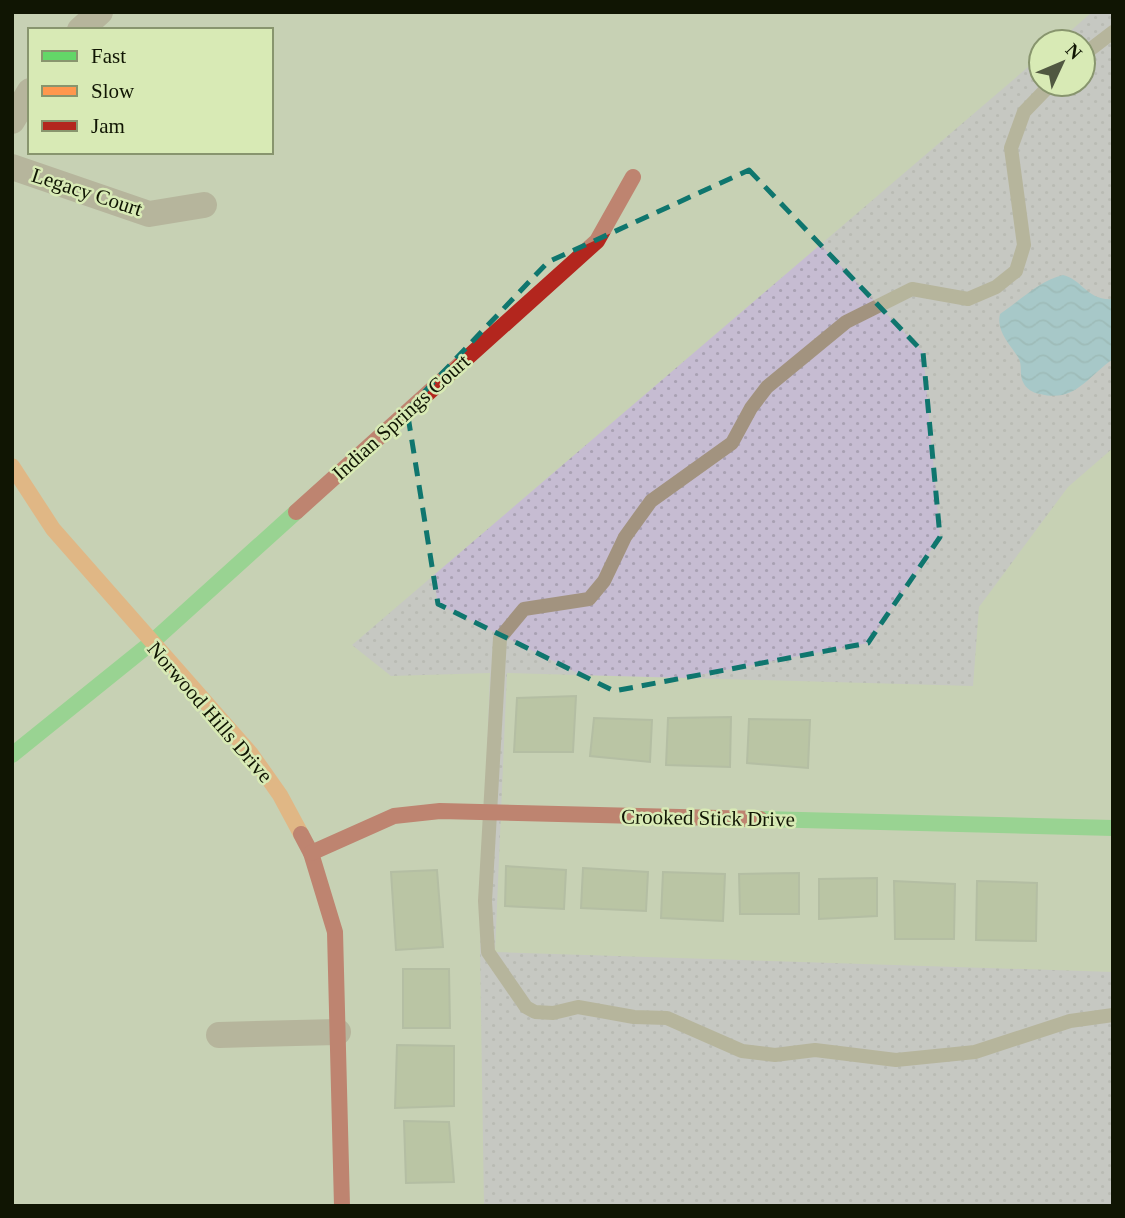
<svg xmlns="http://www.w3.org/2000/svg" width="1125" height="1218" font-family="Georgia,serif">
  <defs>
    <pattern id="grass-dots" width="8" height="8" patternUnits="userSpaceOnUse" patternTransform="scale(1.75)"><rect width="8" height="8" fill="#c6bcd2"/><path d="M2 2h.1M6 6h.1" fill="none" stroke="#a9a1b3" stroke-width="1.8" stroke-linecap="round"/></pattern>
    <pattern id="water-waves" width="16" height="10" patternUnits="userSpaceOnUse" patternTransform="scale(1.75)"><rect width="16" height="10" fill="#80bde0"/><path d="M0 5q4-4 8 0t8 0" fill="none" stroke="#6ea2bf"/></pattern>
  </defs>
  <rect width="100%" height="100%" fill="#c7d1b4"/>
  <polygon fill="url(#grass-dots)" points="1092,12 1113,12 1113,448 1068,487 979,607 973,686 507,673 495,952 1113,972 1113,1206 484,1206 480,948 490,673 391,676 352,645 1041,56 1041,84 1083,84 1083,42 1058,42"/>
  <path fill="url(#water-waves)" d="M1063 275C1082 279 1087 301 1113 299V359C1087 377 1075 403 1040 394 1033 393 1026 389 1023 382 1019 375 1023 365 1018 357 1009 343 996 331 1000 314 1021 300 1039 281 1063 275Z"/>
  <g fill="#aab590" stroke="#9ea68f" stroke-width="2">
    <polygon points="576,696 573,752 514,752 517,698"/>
    <polygon points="731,717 730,767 666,765 668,718"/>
    <polygon points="594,718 652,720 650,762 590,756"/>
    <polygon points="749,719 810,720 808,768 747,763"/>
    <polygon points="506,866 566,870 564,909 505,906"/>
    <polygon points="583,868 648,872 646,911 581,908"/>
    <polygon points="437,870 443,947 396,950 391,872"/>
    <polygon points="663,872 725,874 723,921 661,918"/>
    <polygon points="799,873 799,914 740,914 739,874"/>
    <polygon points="877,878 877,916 819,919 819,879"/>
    <polygon points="894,881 955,884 954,939 895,939"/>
    <polygon points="977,881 1037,883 1036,941 976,940"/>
    <polygon points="403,969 449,969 450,1028 403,1028"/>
    <polygon points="397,1045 454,1046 454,1106 395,1108"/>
    <polygon points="404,1121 449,1122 454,1182 406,1183"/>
  </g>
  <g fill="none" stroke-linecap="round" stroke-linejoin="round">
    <g stroke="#a2937f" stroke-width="14">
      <polyline points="1083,55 1113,32"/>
      <polyline points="1051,84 1024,112 1011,148 1024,245 1016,271 996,287 968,299 912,289 846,322 767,387 751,408 732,443 651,501 625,537 604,581 589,599 524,609 500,638 485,901 488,952 526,1007 535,1012 553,1013 578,1007 634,1017 667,1018 742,1051 775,1055 815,1050 896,1060 975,1052 1070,1021 1113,1015"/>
    </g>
    <g stroke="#a2937f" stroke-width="26">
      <polyline points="80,30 100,12"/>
      <polyline points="12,121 30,91"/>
      <polyline points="12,167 149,214 204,205"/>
      <polyline points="219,1035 338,1032"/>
    </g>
    <g stroke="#63d668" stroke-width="16">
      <polyline points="12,755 151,643 296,512"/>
      <polyline points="760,819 1113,828"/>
    </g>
    <polyline stroke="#ff974d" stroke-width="16" points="12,466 53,529 251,754 280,795 301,834"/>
    <g stroke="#b3261e" stroke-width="16">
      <polyline points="296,512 597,241 633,177"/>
      <polyline points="301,834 311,853 335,932 342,1206"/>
      <polyline points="311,853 394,816 440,811 760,819"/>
    </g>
  </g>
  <path d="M0 0H1125V1218H0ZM749 170 923 352 940 537 868 643 614 691 438 604 407 410 548 262Z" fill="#c7d1b4" fill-opacity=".55" fill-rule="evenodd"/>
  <path fill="none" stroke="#0f766e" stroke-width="5" stroke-dasharray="14 9" stroke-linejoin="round" d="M749 170 923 352 940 537 868 643 614 691 438 604 407 410 548 262Z"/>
  <g text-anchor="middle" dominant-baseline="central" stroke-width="5" stroke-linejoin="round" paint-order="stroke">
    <g font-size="21" fill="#101503" stroke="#d8eab5">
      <text transform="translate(87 192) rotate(18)">Legacy Court</text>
      <text transform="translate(401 417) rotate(-42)">Indian Springs Court</text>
      <text transform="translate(210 712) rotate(49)">Norwood Hills Drive</text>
      <text transform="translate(708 818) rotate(1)">Crooked Stick Drive</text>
    </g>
  </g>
  <rect width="1125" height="1218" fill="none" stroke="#101503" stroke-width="28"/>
  <rect x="28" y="28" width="245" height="126" fill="#d8eab5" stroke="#88956e" stroke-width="2"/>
  <rect x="42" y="51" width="35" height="10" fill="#63d668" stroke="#88956e" stroke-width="2"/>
  <text x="91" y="63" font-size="21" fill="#101503">Fast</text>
  <rect x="42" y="86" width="35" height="10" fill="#ff974d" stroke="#88956e" stroke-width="2"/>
  <text x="91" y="98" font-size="21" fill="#101503">Slow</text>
  <rect x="42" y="121" width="35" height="10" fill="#b3261e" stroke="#88956e" stroke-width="2"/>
  <text x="91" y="133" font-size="21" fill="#101503">Jam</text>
  <g transform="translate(1062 63) rotate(46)"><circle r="33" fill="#d8eab5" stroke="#88956e" stroke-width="2"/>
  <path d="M0-5L12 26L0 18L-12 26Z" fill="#505741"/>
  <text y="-10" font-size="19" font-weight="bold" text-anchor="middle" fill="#101503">N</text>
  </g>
</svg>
